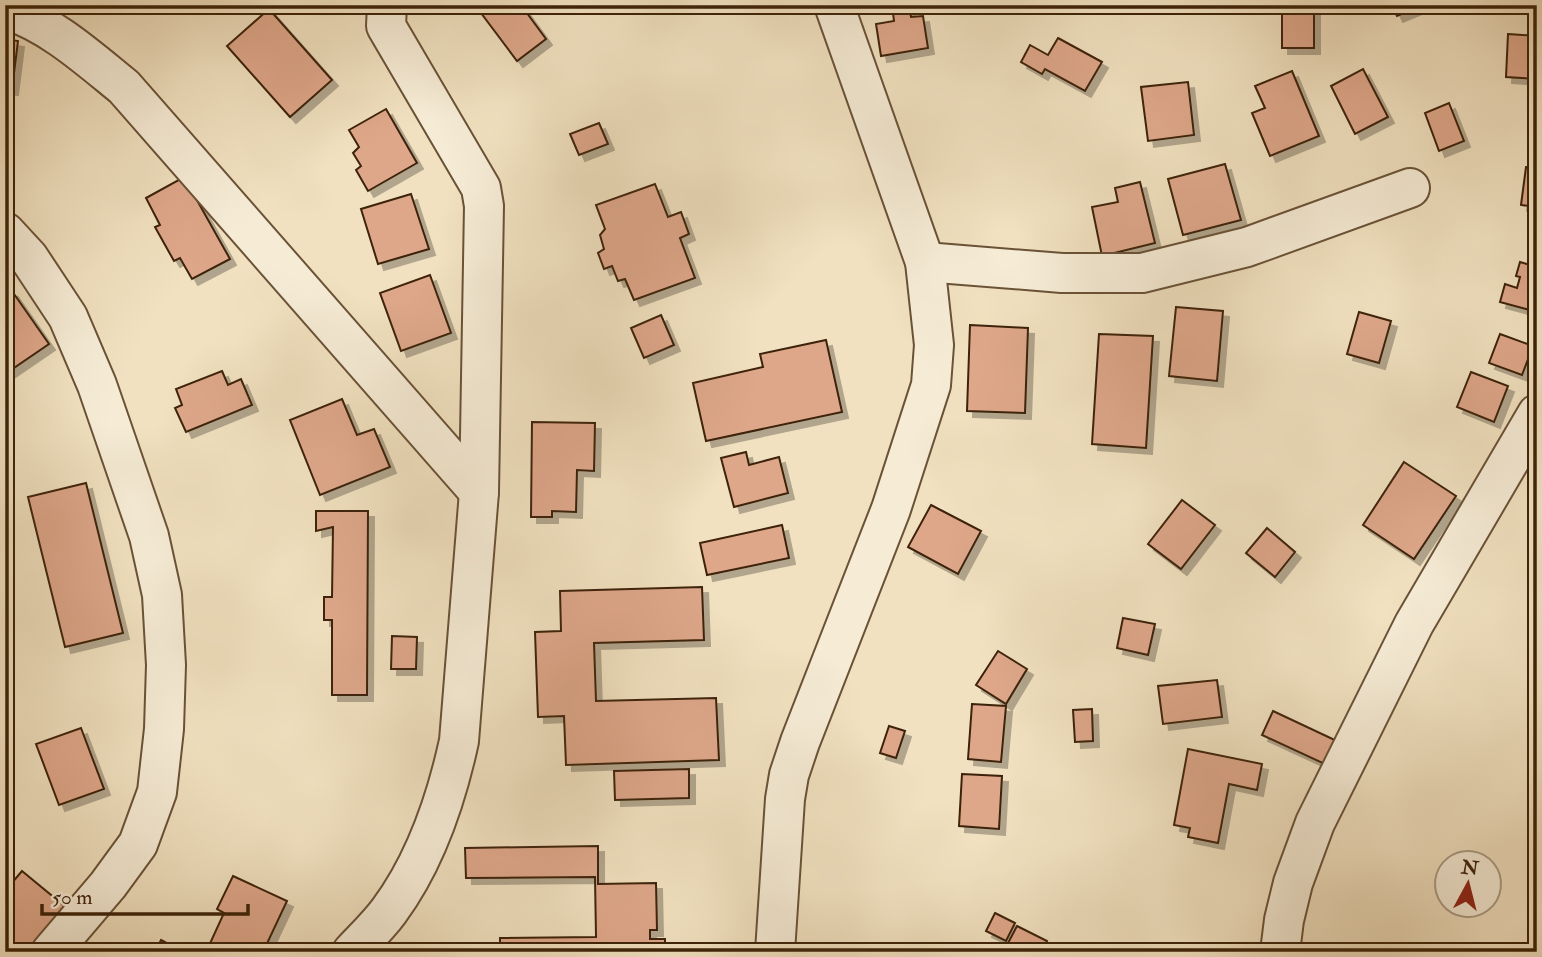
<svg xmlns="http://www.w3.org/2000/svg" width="1542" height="957" font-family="'IM FELL Double Pica',serif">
  <defs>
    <filter id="shadow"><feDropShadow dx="6" dy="6" stdDeviation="0" flood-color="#0004"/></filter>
  </defs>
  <rect width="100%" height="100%" fill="#f1e1c0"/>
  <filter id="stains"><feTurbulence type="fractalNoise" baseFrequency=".00286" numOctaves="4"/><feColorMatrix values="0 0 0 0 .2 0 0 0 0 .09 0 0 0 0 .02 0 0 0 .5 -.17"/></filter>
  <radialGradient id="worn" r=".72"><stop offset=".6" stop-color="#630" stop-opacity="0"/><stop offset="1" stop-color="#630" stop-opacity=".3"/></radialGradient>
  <g fill="#dea78a" stroke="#3d2309" stroke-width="2" filter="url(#shadow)">
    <polygon points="475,5 521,5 546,39 517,61"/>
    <polygon points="892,5 909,5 911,17 923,16 928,48 881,56 876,24 894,21"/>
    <rect x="1282" y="5" width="32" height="43"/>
    <polygon points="1392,5 1423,5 1397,16"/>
    <polygon points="269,9 332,80 290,117 227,46"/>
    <polygon points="1508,34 1537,36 1537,79 1506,77"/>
    <polygon points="1058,38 1102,62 1085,91 1045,69 1042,74 1021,62 1030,45 1048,55"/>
    <polygon points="5,39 18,41 12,89 5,88"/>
    <polygon points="1363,69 1388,117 1355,134 1331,86"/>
    <polygon points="1292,71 1319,136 1270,156 1252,113 1265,108 1255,86"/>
    <polygon points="1188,82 1194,135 1148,141 1141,87"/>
    <polygon points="1449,103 1464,141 1439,151 1425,113"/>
    <polygon points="386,109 417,163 368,191 356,170 361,166 353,153 359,147 349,130"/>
    <polygon points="599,123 608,144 579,155 570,134"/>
    <polygon points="1225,164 1241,220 1183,235 1168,179"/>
    <polygon points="1526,167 1537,168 1537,207 1521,205"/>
    <polygon points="184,177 230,259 192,279 180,258 174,261 155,227 160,225 146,198"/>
    <polygon points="1140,182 1155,243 1102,256 1092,207 1118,202 1115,188"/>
    <polygon points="655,184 668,217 681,212 689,234 680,238 695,278 634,300 625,279 618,281 612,266 604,269 598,253 604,249 600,235 605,229 596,205"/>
    <polygon points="411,194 429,249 378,264 361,209"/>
    <polygon points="1520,262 1537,267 1537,312 1500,302 1505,284 1517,288 1520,277 1516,276"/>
    <polygon points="430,275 451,333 401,351 380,293"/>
    <polygon points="12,291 49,344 5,374 5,296"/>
    <polygon points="1176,307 1223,311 1217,381 1169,376"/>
    <polygon points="1359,312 1391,321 1379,363 1347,354"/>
    <polygon points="661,315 674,345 644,358 631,328"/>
    <polygon points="970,325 1028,328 1025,413 967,411"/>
    <polygon points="1099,334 1153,336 1146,448 1092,444"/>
    <polygon points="1500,334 1533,346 1522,375 1489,363"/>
    <polygon points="826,340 842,412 706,441 693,383 763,367 760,354"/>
    <polygon points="222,371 228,385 241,379 252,405 186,432 175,408 182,405 176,389"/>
    <polygon points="1471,372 1508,386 1494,422 1457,407"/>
    <polygon points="342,399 357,435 374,429 390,467 320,495 290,420"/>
    <polygon points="532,422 595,423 594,471 577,470 576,512 552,511 552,517 531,517"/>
    <polygon points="746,452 749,465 779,457 788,493 734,507 721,458"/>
    <polygon points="1404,462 1456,496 1414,559 1363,525"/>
    <polygon points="86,483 123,633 65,647 28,497"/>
    <polygon points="1182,500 1215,525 1181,569 1148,544"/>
    <polygon points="931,505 981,531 958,574 908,547"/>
    <polygon points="316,511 368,511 367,695 332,695 332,620 324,620 324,597 332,597 333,527 316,531"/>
    <polygon points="782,525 789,558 707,575 700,543"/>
    <polygon points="1267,528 1295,552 1275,577 1246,553"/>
    <polygon points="702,587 704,640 594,643 596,701 716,698 719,760 566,765 564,716 538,717 535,632 561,631 560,591"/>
    <polygon points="1123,618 1155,624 1148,655 1117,648"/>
    <polygon points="392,636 417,637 416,669 391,669"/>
    <polygon points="998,651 1027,669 1006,704 976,685"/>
    <polygon points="1217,680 1222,717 1163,724 1158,686"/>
    <polygon points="972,704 1006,706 1001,762 968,759"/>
    <polygon points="1092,709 1093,741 1075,742 1073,710"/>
    <polygon points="1273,711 1339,742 1327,765 1262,735"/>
    <polygon points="889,726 905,731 896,758 880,753"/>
    <polygon points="81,728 104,789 59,805 36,744"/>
    <polygon points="1188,749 1262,764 1257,790 1229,784 1218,843 1188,837 1190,828 1174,825"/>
    <polygon points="689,769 689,798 615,800 614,771"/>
    <polygon points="962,774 1002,776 999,829 959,826"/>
    <polygon points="598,846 598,884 656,883 657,930 650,930 650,939 665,939 665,948 688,948 688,952 500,952 500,938 596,937 595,877 466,878 465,848"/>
    <polygon points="22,871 68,909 32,952 17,952 5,942 5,891"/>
    <polygon points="233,876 287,901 263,952 211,952 207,950 224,913 217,909"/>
    <polygon points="995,913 1015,923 1006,941 986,931"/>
    <polygon points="1017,926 1047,941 1042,952 1026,952 1008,943"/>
    <polygon points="161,940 183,952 155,952"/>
  </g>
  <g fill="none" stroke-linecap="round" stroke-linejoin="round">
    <defs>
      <g id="minor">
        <path d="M5 9C51 24 87 57 124 87L479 492"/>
        <polyline points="5,232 29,258 68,317 97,385 149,536 162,595 166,665 164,729 157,792 138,844 108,885 51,952"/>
        <polyline points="925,262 1062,273 1142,273 1247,247 1410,188"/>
        <path d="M352 952C364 939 378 926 389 911 426 861 446 801 459 741L479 492 484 206 481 188 386 26 387 5"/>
        <polyline points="775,952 785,799 789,775 800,742 891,509 931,385 934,345 925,262 834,5"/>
        <polyline points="1280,952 1284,920 1293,883 1315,823 1414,624 1537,414"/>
      </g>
    </defs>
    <use href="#minor" stroke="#6a5237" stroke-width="42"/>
    <use href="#minor" stroke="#f6ecd6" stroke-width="38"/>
  </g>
  <rect width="1542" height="957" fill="none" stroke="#f1e1c0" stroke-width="28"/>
  <rect x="7" y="7" width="1528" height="943" fill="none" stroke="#3d2309" stroke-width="3.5"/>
  <rect x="14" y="14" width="1514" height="929" fill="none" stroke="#3d2309" stroke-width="2"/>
  <g transform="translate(1468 884) rotate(7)"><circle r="33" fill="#f6ecd6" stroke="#ac9c84" stroke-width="2"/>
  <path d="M0-5L12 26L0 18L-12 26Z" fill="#8f2418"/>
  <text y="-10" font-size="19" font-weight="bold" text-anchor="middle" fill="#3d2309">N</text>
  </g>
  <path d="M42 904v10h206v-10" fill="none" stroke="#3d2309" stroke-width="3.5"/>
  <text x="52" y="904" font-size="21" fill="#3d2309" stroke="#f6ecd6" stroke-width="5" paint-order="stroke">50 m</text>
  <rect width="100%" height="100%" filter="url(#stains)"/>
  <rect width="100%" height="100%" fill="url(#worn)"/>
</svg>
